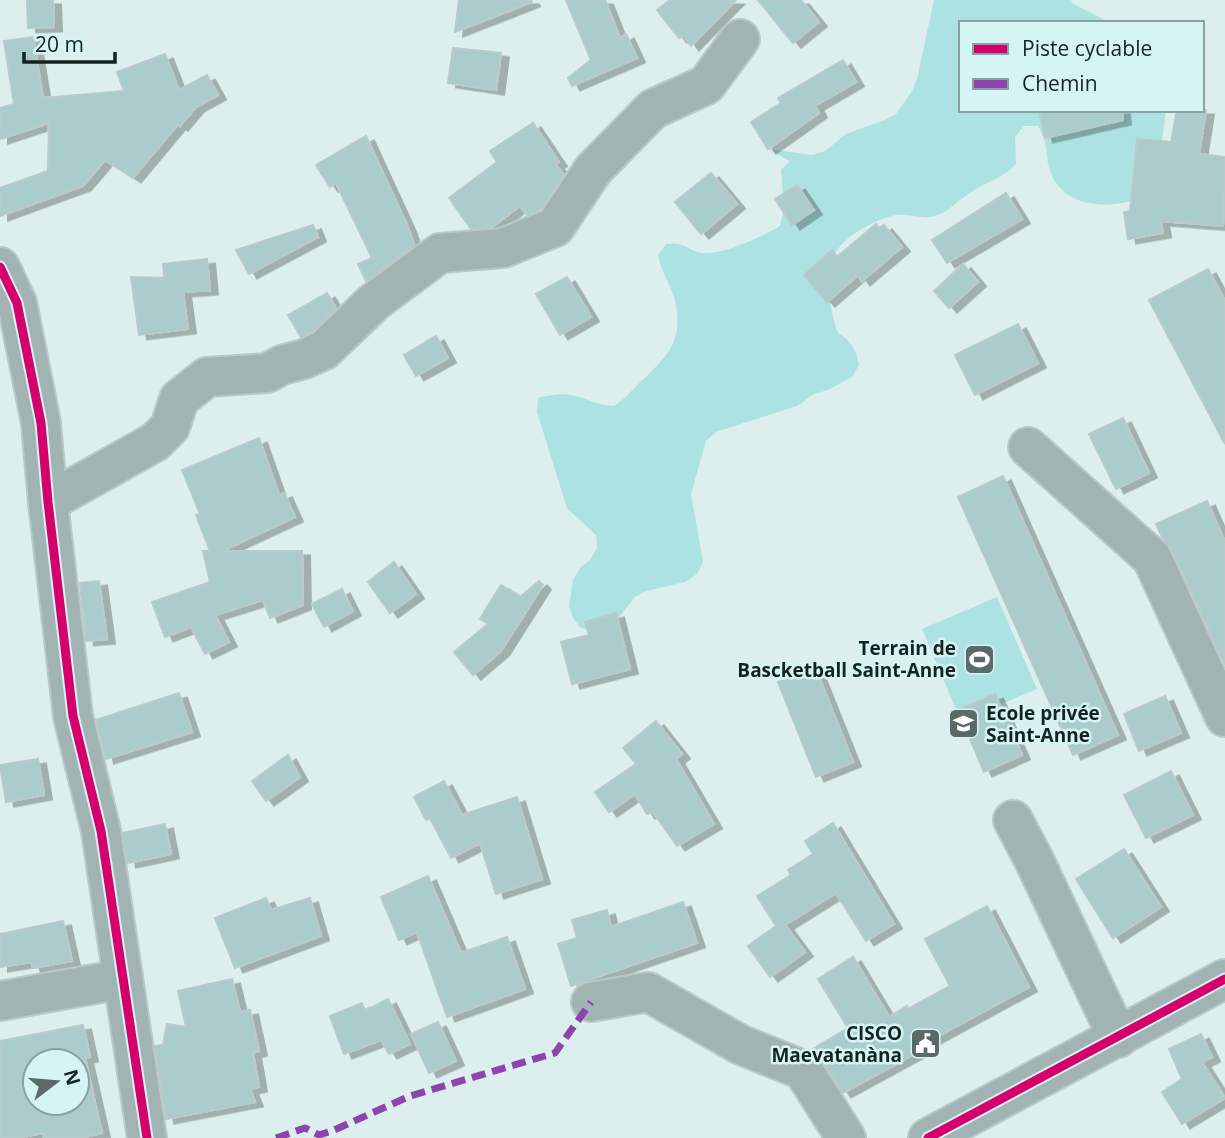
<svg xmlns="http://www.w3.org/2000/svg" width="1225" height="1138" font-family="'Open Sans',sans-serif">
  <defs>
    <filter id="shadow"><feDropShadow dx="8" dy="4.5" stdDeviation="0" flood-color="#0004"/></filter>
  </defs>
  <rect width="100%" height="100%" fill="#dceeee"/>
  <g fill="#ade2e2">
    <path d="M934 0H1071L1072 3 1111 23H961V110H1166L1161 148 1137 199C1109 209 1064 208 1051 173 1044 155 1050 147 1038 126H1024L1015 137 1016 164C1003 178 986 182 971 192 959 199 949 212 935 216 921 220 907 212 892 216 875 220 849 234 838 249 824 270 829 311 838 333 852 341 856 350 859 365L852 377 828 390 814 394 797 406 716 432 706 441 691 494 703 562 697 574 685 582 646 591 635 597 609 630 595 632 581 628 573 618 569 606 573 580 580 568 590 560 597 548 596 535 567 508 537 412 538 398C577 387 581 403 614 406 627 398 634 387 646 377 669 354 682 341 676 306 673 287 661 273 658 255L666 244C685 241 686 250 702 253 722 256 763 236 780 226L784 208 781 170 790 161 768 149 812 155 825 151 846 134 885 120 896 114 912 91 917 79Z"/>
    <polygon points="997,597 1037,689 961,721 922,629"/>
  </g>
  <g fill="#aacccd" stroke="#bac9c9" stroke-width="2" fill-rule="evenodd" filter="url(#shadow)">
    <polygon points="27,0 53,0 54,27 28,28"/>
    <polygon points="459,0 531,0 532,2 455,32"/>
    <polygon points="566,0 605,0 620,38 626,34 637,58 572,86 568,78 591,60"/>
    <polygon points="670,0 736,0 691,46 683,35 679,38 657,10"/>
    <polygon points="758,0 801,0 819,22 793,43"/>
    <polygon points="33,37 43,98 124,91 117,72 165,54 179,90 207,75 218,95 196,107 180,126 178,124 133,178 105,160 83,186 0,216 0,188 48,171 49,123 0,139 0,108 14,104 4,41"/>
    <polygon points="453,48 501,53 496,90 448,83"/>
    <polygon points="843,60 856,82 815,106 819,113 768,149 751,122 781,103 778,98"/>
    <polygon points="1039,110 1122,110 1123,120 1045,138"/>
    <polygon points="1177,110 1206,110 1199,154 1225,157 1223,226 1161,221 1163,233 1128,239 1124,212 1130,211 1137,139 1171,142"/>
    <polygon points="533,123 559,162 555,164 564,175 541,209 527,215 520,206 492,227 471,229 449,198 497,162 490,151"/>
    <polygon points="366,136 408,227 414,245 366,281 358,264 372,258 336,183 330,187 316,165"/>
    <polygon points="711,173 737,204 701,234 675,202"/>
    <polygon points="797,185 814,210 792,225 775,199"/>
    <polygon points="1006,193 1022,219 947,263 932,240"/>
    <polygon points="876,224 879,228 884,225 902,247 862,281 858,275 827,302 804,275 832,250 837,257"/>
    <polygon points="313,225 318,237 249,274 236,250"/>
    <polygon points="207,259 210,290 183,292 188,329 139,335 131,277 164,278 163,264"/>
    <polygon points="963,264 978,282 949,308 934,291"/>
    <polygon points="1208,269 1225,301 1225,444 1149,300"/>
    <polygon points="567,277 591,317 560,335 536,294"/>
    <polygon points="327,293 336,308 312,332 301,337 288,315"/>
    <polygon points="1018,324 1038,363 975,395 955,355"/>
    <polygon points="436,336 448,358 416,376 404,355"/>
    <polygon points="1123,418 1149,473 1116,489 1089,434"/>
    <polygon points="259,438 279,495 284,493 295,517 222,551 302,551 303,605 270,618 263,600 215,615 229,642 205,654 191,627 165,637 152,602 210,582 203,551 210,551 196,515 200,514 182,470"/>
    <polygon points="1003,476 1118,735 1073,755 958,497"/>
    <polygon points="1207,501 1225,542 1225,665 1172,549 1162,537 1156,524"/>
    <polygon points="394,562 416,594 390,613 368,582"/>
    <polygon points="99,581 107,639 86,641 80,583"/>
    <polygon points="539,581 543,585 501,651 473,675 454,652 488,624 480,619 501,585 520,597"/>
    <polygon points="342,589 353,611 324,627 312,604"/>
    <polygon points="616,613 630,669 572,684 561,642 589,635 585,622"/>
    <polygon points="815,667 853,762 816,777 778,682"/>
    <polygon points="179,693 192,732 106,759 96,720"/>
    <polygon points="995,694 1022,755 984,772 958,710"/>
    <polygon points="1165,696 1181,733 1139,751 1124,714"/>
    <polygon points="656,721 682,754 676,759 714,824 677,846 653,812 647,814 635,794 609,812 595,792 636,764 623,748"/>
    <polygon points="288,755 300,777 266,801 252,781"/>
    <polygon points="38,759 44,795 6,802 0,765"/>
    <polygon points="1171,771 1193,815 1146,838 1124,795"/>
    <polygon points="444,781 462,815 517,797 542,879 496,894 480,843 451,858 430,818 426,820 414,797"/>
    <polygon points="833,823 894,924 866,941 836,893 785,925 805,952 770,977 748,946 776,926 757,896 791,875 788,870 813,854 805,841"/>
    <polygon points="165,824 171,854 128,863 123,833"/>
    <polygon points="1124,849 1161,907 1113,938 1076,879"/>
    <polygon points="428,876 461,953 507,937 525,989 447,1017 417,932 399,940 381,897"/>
    <polygon points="266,898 271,910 310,898 321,936 235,968 215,918"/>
    <polygon points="683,902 697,943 571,986 558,944 577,938 572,920 607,910 611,927"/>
    <polygon points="987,906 1029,987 927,1042 929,1046 843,1093 821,1058 811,1050 848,1028 818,979 853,957 889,1017 907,1006 908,1009 950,986 925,939"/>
    <polygon points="63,921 72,961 33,968 31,962 0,967 0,934"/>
    <polygon points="232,979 240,1012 250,1010 259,1051 253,1053 259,1087 250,1089 255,1102 166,1119 155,1046 163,1045 167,1024 186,1027 178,991"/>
    <polygon points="388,999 410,1044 389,1054 381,1040 344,1054 330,1016 362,1003 365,1011"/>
    <polygon points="438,1022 456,1061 429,1073 411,1034"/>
    <path d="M83 1025 90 1057 85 1058 102 1133 80 1138H44L43 1133 18 1138H0V1041ZM35 1061H77V1103H35Z"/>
    <polygon points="1201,1034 1212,1057 1202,1062 1225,1098 1182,1124 1162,1092 1182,1079 1169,1049"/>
  </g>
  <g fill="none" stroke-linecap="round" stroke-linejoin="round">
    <defs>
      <g id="minor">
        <polyline points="0,267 17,303 41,423 48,502 73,716 101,831 147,1138"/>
        <polyline points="1028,447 1152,558 1225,717"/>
        <polyline points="48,502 155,442 170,427 179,399 207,377 267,373 282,365 304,359 324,350 374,302 440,253 503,248 555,227 593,170 653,109 706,85 740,39"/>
        <polyline points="1013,820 1035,862 1118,1038"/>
        <polyline points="0,1001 123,979"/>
        <polyline points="591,1002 648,992 741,1045 803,1070 846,1138"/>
        <polyline points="928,1138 1225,979"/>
      </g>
    </defs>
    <use href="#minor" stroke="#bac8c8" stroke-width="42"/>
    <use href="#minor" stroke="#a2b3b3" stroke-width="38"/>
    <polyline stroke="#8e44ad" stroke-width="7" stroke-dasharray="14 7" stroke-linecap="butt" points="276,1138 305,1128 319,1135 332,1131 410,1096 555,1053 591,1002"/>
    <defs>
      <g id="cycleway">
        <polyline points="0,267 17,303 41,423 48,502 73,716 101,831 147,1138"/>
        <polyline points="928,1138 1225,979"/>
      </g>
    </defs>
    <use href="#cycleway" stroke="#d5f5f5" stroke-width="13"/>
    <use href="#cycleway" stroke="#d6006c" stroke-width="9"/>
  </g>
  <defs>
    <symbol id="stadium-square" viewBox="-11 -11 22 22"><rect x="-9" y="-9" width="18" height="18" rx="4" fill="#5b6969" stroke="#d5f5f5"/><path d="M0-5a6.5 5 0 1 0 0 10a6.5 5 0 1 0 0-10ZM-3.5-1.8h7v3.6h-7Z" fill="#fff"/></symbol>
    <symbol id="school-square" viewBox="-11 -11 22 22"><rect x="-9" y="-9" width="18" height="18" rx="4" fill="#5b6969" stroke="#d5f5f5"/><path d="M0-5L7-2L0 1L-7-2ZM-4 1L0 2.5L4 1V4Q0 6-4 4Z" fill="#fff"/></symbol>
    <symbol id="civic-square" viewBox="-11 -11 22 22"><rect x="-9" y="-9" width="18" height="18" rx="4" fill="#5b6969" stroke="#d5f5f5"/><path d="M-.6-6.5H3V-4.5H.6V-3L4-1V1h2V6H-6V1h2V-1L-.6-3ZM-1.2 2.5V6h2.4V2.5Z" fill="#fff"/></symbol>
  </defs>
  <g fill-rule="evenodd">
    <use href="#stadium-square" x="962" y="642" width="35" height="35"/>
    <use href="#school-square" x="946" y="706" width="35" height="35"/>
    <use href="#civic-square" x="908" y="1026" width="35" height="35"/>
  </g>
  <g text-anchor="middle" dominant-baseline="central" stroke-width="5" stroke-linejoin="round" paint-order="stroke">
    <g font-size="19" font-weight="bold" fill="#162222" stroke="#d5f5f5" text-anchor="end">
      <text x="956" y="648">Terrain de<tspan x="956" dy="22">Bascketball Saint-Anne</tspan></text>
      <text x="986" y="713" text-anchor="start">Ecole privée<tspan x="986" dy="22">Saint-Anne</tspan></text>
      <text x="902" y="1033">CISCO<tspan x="902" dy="22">Maevatanàna</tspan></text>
    </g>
  </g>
  <rect x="959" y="21" width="245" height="91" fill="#d5f5f5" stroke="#89a1a1" stroke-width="2"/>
  <rect x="973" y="44" width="35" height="10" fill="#d6006c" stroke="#89a1a1" stroke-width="2"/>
  <text x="1022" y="56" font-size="21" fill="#162222">Piste cyclable</text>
  <rect x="973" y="79" width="35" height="10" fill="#8e44ad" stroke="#89a1a1" stroke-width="2"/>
  <text x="1022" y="91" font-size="21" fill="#162222">Chemin</text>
  <g transform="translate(56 1082) rotate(74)"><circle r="33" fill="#d5f5f5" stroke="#89a1a1" stroke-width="2"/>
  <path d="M0-5L12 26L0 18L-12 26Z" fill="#5b6969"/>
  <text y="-10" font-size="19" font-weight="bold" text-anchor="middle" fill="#162222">N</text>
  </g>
  <path d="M24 52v10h91v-10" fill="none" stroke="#162222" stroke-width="3.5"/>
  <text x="35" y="52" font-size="21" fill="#162222" stroke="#d5f5f5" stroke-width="5" paint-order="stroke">20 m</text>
</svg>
